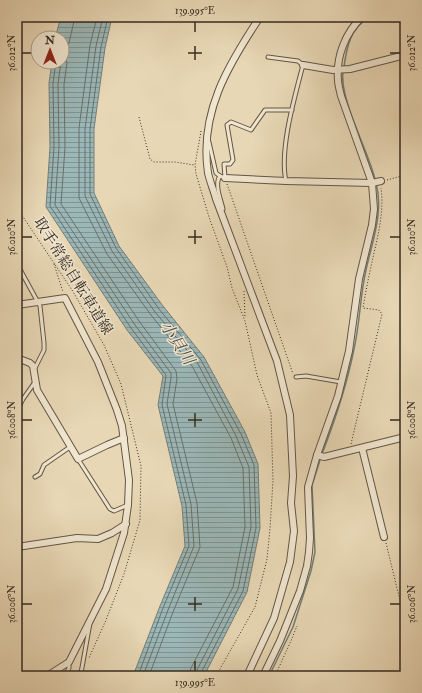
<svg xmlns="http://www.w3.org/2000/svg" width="422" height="693" font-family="'IM FELL Double Pica','Noto Serif JP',serif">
  <defs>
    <pattern id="water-rules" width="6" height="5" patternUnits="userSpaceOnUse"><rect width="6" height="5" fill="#9bb7b7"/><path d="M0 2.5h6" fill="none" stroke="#7f9594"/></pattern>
  </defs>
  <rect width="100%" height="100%" fill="#e8d7b5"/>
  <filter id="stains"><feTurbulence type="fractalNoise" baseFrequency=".005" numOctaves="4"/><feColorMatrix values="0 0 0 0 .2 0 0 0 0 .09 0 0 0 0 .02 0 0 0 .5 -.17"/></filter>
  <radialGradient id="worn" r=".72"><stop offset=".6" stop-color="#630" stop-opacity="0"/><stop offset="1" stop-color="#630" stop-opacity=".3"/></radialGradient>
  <polygon fill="url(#water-rules)" stroke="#727f7a" points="61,17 112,17 105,48 94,129 94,193 119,246 163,306 204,357 245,432 258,464 260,528 247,592 204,676 133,676 160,606 185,546 182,506 158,405 163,376 127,330 46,207 50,147 49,83 52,62 62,62 62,38 55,38"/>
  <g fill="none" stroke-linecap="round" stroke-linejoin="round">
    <g stroke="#68716b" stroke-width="1">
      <polyline points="75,17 69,43 63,52 67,63 64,84 65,147 61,204 139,321 176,371 177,379 173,404 197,503 200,547 173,612 149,676"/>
      <polyline points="97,17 90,45 79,128 79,198 107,254 151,315 192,366 231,438 243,468 245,527 233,587 191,668 189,676"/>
      <polyline points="103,17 96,46 85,129 85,196 112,251 155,312 197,362 236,436 249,467 251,527 238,589 197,670 196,676"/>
      <polyline points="108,17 101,47 90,129 90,194 116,248 159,309 201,360 241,434 254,465 256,528 243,591 201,673 201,676"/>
      <polyline points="56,62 53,83 54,147 50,206 131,328 166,375 162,405 186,505 189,546 163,608 138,676"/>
      <polyline points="61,62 58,84 59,147 55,205 135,325 171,373 171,378 167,404 191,504 194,546 168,610 143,676"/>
    </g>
    <g stroke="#727f7a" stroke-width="1.5">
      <path d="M344 67C347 45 350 30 369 17"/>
      <path d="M343 71C339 99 368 150 375 179"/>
      <path d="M322 454C335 420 347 385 354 349 360 323 360 296 366 270 372 242 384 212 376 183"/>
      <polyline points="269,676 293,627 311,571 315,552 312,485 321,457"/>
    </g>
    <defs>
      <g id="service">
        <path d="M268 57 298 61 303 65C295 96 279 150 286 181"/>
        <path d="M209 142 216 173 220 176C214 184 221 200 223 209"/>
        <polyline points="220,176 225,178 224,164 230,164 233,160 227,125 231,122 251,130 265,110 292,110"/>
        <polyline points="17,264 40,306 44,343 44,350 35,368"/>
        <polyline points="296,377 306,376 341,382"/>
        <polyline points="17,411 23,399 35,382"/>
        <polyline points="78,459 110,509 114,511 128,505"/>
        <polyline points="35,477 40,474 44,465 70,447"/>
        <polyline points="65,676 69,668 69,663"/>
        <polyline points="79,676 81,673 90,623"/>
      </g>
      <g id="minor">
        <polyline points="303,65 333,70 350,69 405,55"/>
        <polyline points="225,178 286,181 372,183 381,181"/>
        <polyline points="17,305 65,298 98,362 117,410 122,426 129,480 128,505 124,533 106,589 69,662 47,676"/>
        <polyline points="17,358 30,363 33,366 37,390 78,459 107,445 124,438"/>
        <polyline points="362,448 384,537"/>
        <polyline points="317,455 324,457 328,456 405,437"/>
        <polyline points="17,547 77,538 98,539 112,533 126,524"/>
        <path d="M247 676 274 618 290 562 294 531 291 503 293 476 290 415 277 361 216 199C214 191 210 182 208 173 199 113 228 65 260 17"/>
        <path d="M263 676 280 641 300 591 307 566 309 552 310 538 308 487 317 455 338 396 349 351 359 279 372 225 374 209 372 183 341 96C340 91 338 85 338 80 336 57 345 33 362 17"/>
      </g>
    </defs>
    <use href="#service" stroke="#625644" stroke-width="5"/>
    <use href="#minor" stroke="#625644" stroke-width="8"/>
    <g stroke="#352b1f" stroke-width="1" stroke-dasharray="1 2" stroke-linecap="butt">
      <polyline points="139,117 150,159 154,162 175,162 194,165"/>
      <polyline points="201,131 195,165 196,174 209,217 227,267 232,288 245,321 257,375 271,413 273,481 270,528 267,559 255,607 216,676"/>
      <polyline points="387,180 405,175"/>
      <polyline points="227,184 293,374"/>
      <polyline points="17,208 72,290 104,345 121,384 141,466 140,520 124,574 106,620 89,658"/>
      <polyline points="54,264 63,292"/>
      <polyline points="244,291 245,318"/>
      <path d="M351 444 382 314 379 310 363 308C366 289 370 271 374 253 379 232 384 209 381 188"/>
      <polyline points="386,543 405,621"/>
      <polyline points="275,676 290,643 297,626"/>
    </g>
    <use href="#service" stroke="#f0e5cf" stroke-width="3"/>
    <use href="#minor" stroke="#f0e5cf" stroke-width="6"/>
  </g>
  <path fill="none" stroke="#352b1f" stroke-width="1.5" d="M195 22V32M195 46V60M22 53H32M188 53H202M390 53H400M195 230V244M22 237H32M188 237H202M390 237H400M195 413V427M22 420H32M188 420H202M390 420H400M195 597V611M22 604H32M188 604H202M390 604H400M195 661V671"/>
  <g text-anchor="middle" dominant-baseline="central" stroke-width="3" stroke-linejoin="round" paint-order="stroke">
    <g font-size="15" fill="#352b1f" stroke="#f0e5cf">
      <text transform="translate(73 276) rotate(58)">取手常総自転車道線</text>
    </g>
    <g font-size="16" font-style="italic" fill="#4e4e45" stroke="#f0e5cf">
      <text transform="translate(177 343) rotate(57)">小貝川</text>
    </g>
  </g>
  <rect width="422" height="693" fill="none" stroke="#e8d7b5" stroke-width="44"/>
  <g transform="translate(50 50)"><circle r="19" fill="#f0e5cf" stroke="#a59b89"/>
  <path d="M0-3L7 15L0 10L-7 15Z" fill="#8f2418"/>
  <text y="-6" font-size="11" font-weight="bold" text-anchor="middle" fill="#352b1f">N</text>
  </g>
  <rect x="22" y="22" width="378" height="649" fill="none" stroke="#352b1f" stroke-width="1.5"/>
  <g font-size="10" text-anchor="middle" fill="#352b1f">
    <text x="195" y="14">139.995°E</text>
    <text transform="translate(11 53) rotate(-90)" y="4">36.012°N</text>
    <text transform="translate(411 53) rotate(-90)" y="4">36.012°N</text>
    <text transform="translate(11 237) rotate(-90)" y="4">36.010°N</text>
    <text transform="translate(411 237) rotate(-90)" y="4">36.010°N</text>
    <text transform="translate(11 420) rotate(-90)" y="4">36.008°N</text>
    <text transform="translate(411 420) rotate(-90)" y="4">36.008°N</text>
    <text transform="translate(11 604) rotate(-90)" y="4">36.006°N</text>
    <text transform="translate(411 604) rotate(-90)" y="4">36.006°N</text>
    <text x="195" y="686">139.995°E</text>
  </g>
  <rect width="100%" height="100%" filter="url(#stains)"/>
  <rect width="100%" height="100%" fill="url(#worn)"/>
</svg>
